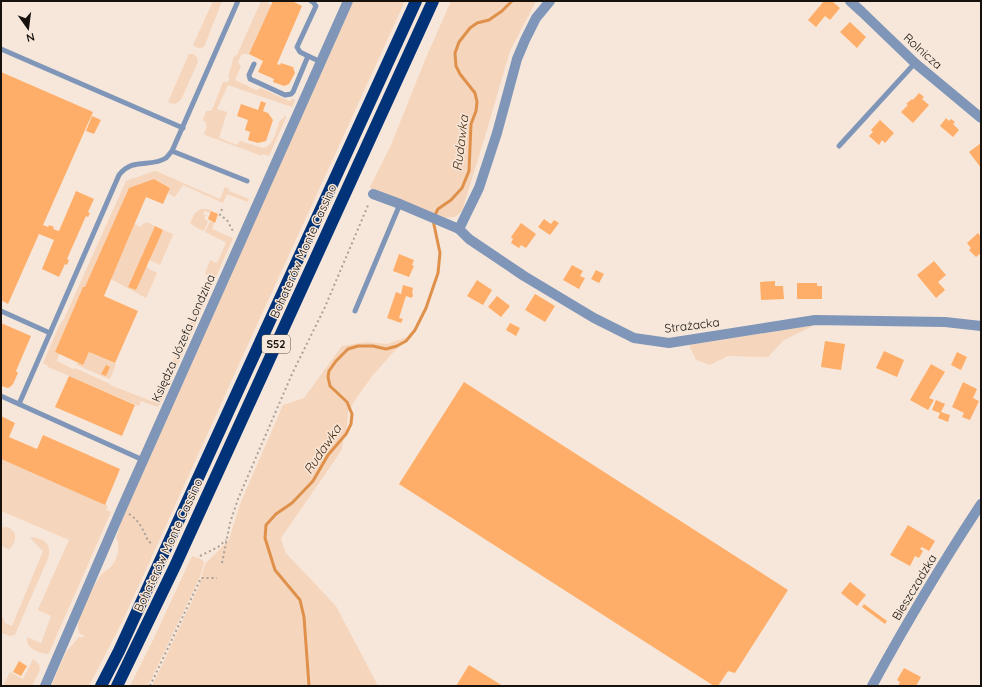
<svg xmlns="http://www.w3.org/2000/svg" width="982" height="687" font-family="Quicksand,sans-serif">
  <rect width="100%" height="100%" fill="#f7e7da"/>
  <g fill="#f5d5bc">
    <path d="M213 1H222L204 47C199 49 197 48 193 45Z"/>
    <path d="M261 1H265L272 5 249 54H242L238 62 241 66 235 80 256 90 261 88 289 101 293 99 295 100 292 107 228 85 217 109 227 112 219 138 237 145 240 141 263 148C274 146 276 130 280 120L283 119 284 116H286V118L269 156 263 154 262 156 205 135 204 133 207 127 206 126V123L203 120 206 111H210L212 110 223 82H228L230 78 228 77 234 56 237 55Z"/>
    <path d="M352 1H405L338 148 255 329 149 563 123 620 89 686H51L66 652 79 637H84V636L79 633C78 630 78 627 78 624 79 613 94 584 101 575 103 572 105 572 108 569 117 563 119 551 118 541L116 539 123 515Z"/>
    <polygon points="451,1 536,1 510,51 487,130 462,211 455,217 443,218 372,190 370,187 391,145 425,60"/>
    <path d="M189 54H193L197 57 198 62 181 100C176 104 174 105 168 102Z"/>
    <polygon points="154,171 156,171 220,199 225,187 229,189 229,191 249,199 248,202 227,194 223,203 183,185 177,194 174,197 168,193 170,187 154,179 85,287 83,287 55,352 59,354 57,361 73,369 75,368 110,384 110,385 154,402 211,277 205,274 210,260 217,263 226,243 225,242 205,232 210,221 214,223 212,229 233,238 160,405 159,405 158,407 141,401 139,406 48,367 48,366 43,363 59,326 64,319 126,181 133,178 135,178"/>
    <polygon points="201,209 208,209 211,210 210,213 205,211 203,214 206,215 204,219 208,221 204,231 197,228 190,223 195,213"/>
    <polygon points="147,222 155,226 128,286 136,290 146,267 157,273 146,298 111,279 135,224 140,227 143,224"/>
    <polygon points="163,230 173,234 173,235 160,265 149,260"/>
    <polygon points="815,325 784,340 768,357 728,356 710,365 696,360 689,345"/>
    <polygon points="407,337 373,375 357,397 348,412 347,425 341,451 281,538 285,552 336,606 378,686 152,686 199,586 205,564 229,540 240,504 283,405 304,398 342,346 366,342 387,344"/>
    <polygon points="89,352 116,364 110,379 109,379 77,365 78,362 83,364"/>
    <path d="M1 459 108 506 106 510 111 512 49 653 48 654C42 654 30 650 28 644 27 642 27 638 27 637L41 643 51 616 38 610V609L69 540 1 511Z"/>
    <path d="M5 527C7 527 10 528 11 529 19 534 14 545 9 550L1 545V528Z"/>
    <path d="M34 537C44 540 51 543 49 556L16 632 15 635 10 636 1 633V617L3 618 5 623 12 626 43 551 30 538Z"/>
    <polygon points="192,556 201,559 204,562 200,577 148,686 130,686 154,638"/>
    <polygon points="33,659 39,664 40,670 32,686 3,686 10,672 23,679"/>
  </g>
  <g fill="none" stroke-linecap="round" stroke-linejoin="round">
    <g stroke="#df914b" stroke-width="3">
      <polyline points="435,215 438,209 451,200 462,188 469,171 471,124 476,111 477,102 475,93 460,74 456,66 455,53 459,42 470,28 477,23 489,20 502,11 512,1"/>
      <polyline points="309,686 304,617 300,600 275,570 265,538 266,525 276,514 292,503 313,481 328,455 346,434 351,424 352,414 347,402 330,386 328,377 329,371 336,361 348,349 358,346 373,346 386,349 397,346 406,341 415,330 426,308 438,273 440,253 433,220"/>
    </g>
  </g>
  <g fill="#feae68">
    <polygon points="273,1 294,1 294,2 302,6 277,64 280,65 281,63 293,67 295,73 289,84 284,86 273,82 274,79 258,72 263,61 249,54"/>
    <polygon points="824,1 832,1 840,8 830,20 825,16 816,27 808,20"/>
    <polygon points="850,22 866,37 857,48 840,32"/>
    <polygon points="1,72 93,112 43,225 48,227 49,225 54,227 53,229 59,231 76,191 94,199 88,212 90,213 88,217 86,216 67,259 69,260 67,265 65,264 59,277 42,269 54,240 39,234 8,304 1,300"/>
    <polygon points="919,93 924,97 922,99 929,105 913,123 901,112 908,105 906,104 912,99 913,100"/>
    <polygon points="261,101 266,103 263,111 268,113 273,120 266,141 258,143 248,140 250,132 245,130 248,120 237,116 241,104 258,110"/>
    <polygon points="92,116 101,120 94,134 86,131"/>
    <polygon points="946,118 949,121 951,119 955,122 953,124 959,130 953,137 940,126"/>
    <polygon points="880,120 894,133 885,143 882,140 879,145 869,136 873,132 871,130"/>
    <polygon points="981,143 981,168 969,152"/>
    <polygon points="154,179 170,188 163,204 146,197 104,296 138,311 115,363 89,352 83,365 55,352 83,287 85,287 129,188"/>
    <polygon points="211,211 218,214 215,223 208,219"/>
    <polygon points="544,219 551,224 554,220 559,223 550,235 538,227"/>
    <polygon points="521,223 536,234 526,248 521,245 519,248 511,243 513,239 511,237"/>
    <polygon points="155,226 163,230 136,290 128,287"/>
    <polygon points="978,233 981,237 981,253 976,257 969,250 971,248 967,243"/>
    <polygon points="399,254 414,260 412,265 414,266 409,277 393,271"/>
    <polygon points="934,261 946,275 938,282 945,290 936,298 917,275"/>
    <polygon points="572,265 583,271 580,276 585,278 579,289 563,280"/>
    <polygon points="596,270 604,274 599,283 591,279"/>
    <polygon points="477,280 492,290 483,305 467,296"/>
    <polygon points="775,281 775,286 783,286 784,299 761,300 760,282"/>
    <polygon points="797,283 817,283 817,286 822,286 822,299 797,299"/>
    <polygon points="403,285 413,288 412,293 413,294 412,298 406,296 399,318 403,319 401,323 387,318 396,292 401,294"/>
    <polygon points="535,294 555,306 545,322 525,310"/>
    <polygon points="497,296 510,306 501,317 488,307"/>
    <polygon points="1,323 31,336 16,371 18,373 13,384 10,387 8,388 1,386"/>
    <polygon points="510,323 520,328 516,336 506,330"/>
    <polygon points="825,341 845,344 841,370 821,367"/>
    <polygon points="884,351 904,360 897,377 876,368"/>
    <polygon points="957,352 967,357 961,370 951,365"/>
    <polygon points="931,364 945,372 929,398 934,400 928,410 910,400"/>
    <polygon points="106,365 110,367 106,376 101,374"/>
    <polygon points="69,376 135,405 122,436 55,407"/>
    <polygon points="464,382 788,590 735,673 728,671 718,686 714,686 399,484"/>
    <polygon points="963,382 977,389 973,398 979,401 970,420 962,417 964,413 952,407"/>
    <polygon points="936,400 945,404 941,412 950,415 948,422 938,418 940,413 932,410"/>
    <polygon points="1,416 15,423 9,437 37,449 43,435 120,469 105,505 1,459"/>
    <polygon points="908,525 935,541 929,551 922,547 920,549 923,551 919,558 915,556 910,566 890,555"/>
    <polygon points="850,582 866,595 857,606 841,593"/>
    <polygon points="864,604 887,621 885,624 862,607"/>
    <polygon points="19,661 27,666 21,676 13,672"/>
    <polygon points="469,665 503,686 456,686"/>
    <polygon points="904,668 921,677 916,686 898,686 900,682 897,680"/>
  </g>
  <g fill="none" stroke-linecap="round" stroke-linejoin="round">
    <g stroke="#aca096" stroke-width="2" stroke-dasharray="2 3" stroke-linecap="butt">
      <polyline points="222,209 220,215 227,220 234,233"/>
      <path d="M129 514C139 520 144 531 148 541L151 543"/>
      <polyline points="200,556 218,547 226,540"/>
      <polyline points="222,563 230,523 238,499 292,374 325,307 369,203"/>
      <polyline points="150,686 201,578 217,578"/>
    </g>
    <g stroke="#7f96b8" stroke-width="5">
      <polyline points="1,49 183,128"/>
      <polyline points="308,56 300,52 297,47 316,6 313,2 311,1"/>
      <polyline points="254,64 249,75 250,79 285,95 291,94 293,92 308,56 321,62"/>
      <polyline points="839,146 915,63"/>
      <polyline points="172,151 247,181"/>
      <polyline points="1,311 50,333"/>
      <polyline points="355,311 400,204"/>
      <polyline points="1,396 143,460"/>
      <path d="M19 404 119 175C133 157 150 168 166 158 168 156 170 153 172 151L238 1"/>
    </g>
    <g stroke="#7f96b8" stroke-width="10">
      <polyline points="850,1 862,12 915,63 981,118"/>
      <polyline points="373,194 400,204 459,229 469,239 524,276 594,318 634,338 669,343 815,320 945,322 981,326"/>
      <polyline points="459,229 479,188 497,133 517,59 525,40 536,18 550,1"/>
      <polyline points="45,686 121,510 348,1"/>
      <path d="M872 686C906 624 942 563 981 504"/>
    </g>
    <g stroke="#023378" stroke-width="12">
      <polyline points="101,686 119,651 161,559 416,1"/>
      <polyline points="117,686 175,566 433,1"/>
    </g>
  </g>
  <g text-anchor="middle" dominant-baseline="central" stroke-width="3" stroke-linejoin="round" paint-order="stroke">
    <rect fill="#f7e7da" stroke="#5a514a" stroke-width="1" x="262" y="335" width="28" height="18" rx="3"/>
    <g font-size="11" font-weight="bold" fill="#16110d">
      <text x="276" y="344">S52</text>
    </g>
    <g font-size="12" fill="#16110d" stroke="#f7e7da">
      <text transform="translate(923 51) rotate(42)">Rolnicza</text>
      <text transform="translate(303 251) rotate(-66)">Bohaterów Monte Cassino</text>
      <text transform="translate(692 325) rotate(-7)">Strażacka</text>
      <text transform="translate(183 338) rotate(-66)">Księdza Józefa Londzina</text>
      <text transform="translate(168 545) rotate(-65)">Bohaterów Monte Cassino</text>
      <text transform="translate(914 587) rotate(-59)">Bieszczadzka</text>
    </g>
    <g font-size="13" font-style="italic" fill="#4b2b0d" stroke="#f7e7da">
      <text transform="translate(460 143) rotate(-83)">Rudawka</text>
      <text transform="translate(322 449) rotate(-56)">Rudawka</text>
    </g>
  </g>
  <rect width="982" height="687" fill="none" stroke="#16110d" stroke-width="4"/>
  <g transform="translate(28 28) rotate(166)" stroke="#f7e7da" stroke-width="3" paint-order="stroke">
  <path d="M0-3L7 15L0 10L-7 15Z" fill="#16110d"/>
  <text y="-6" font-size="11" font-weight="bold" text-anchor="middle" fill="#16110d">N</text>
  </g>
</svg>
